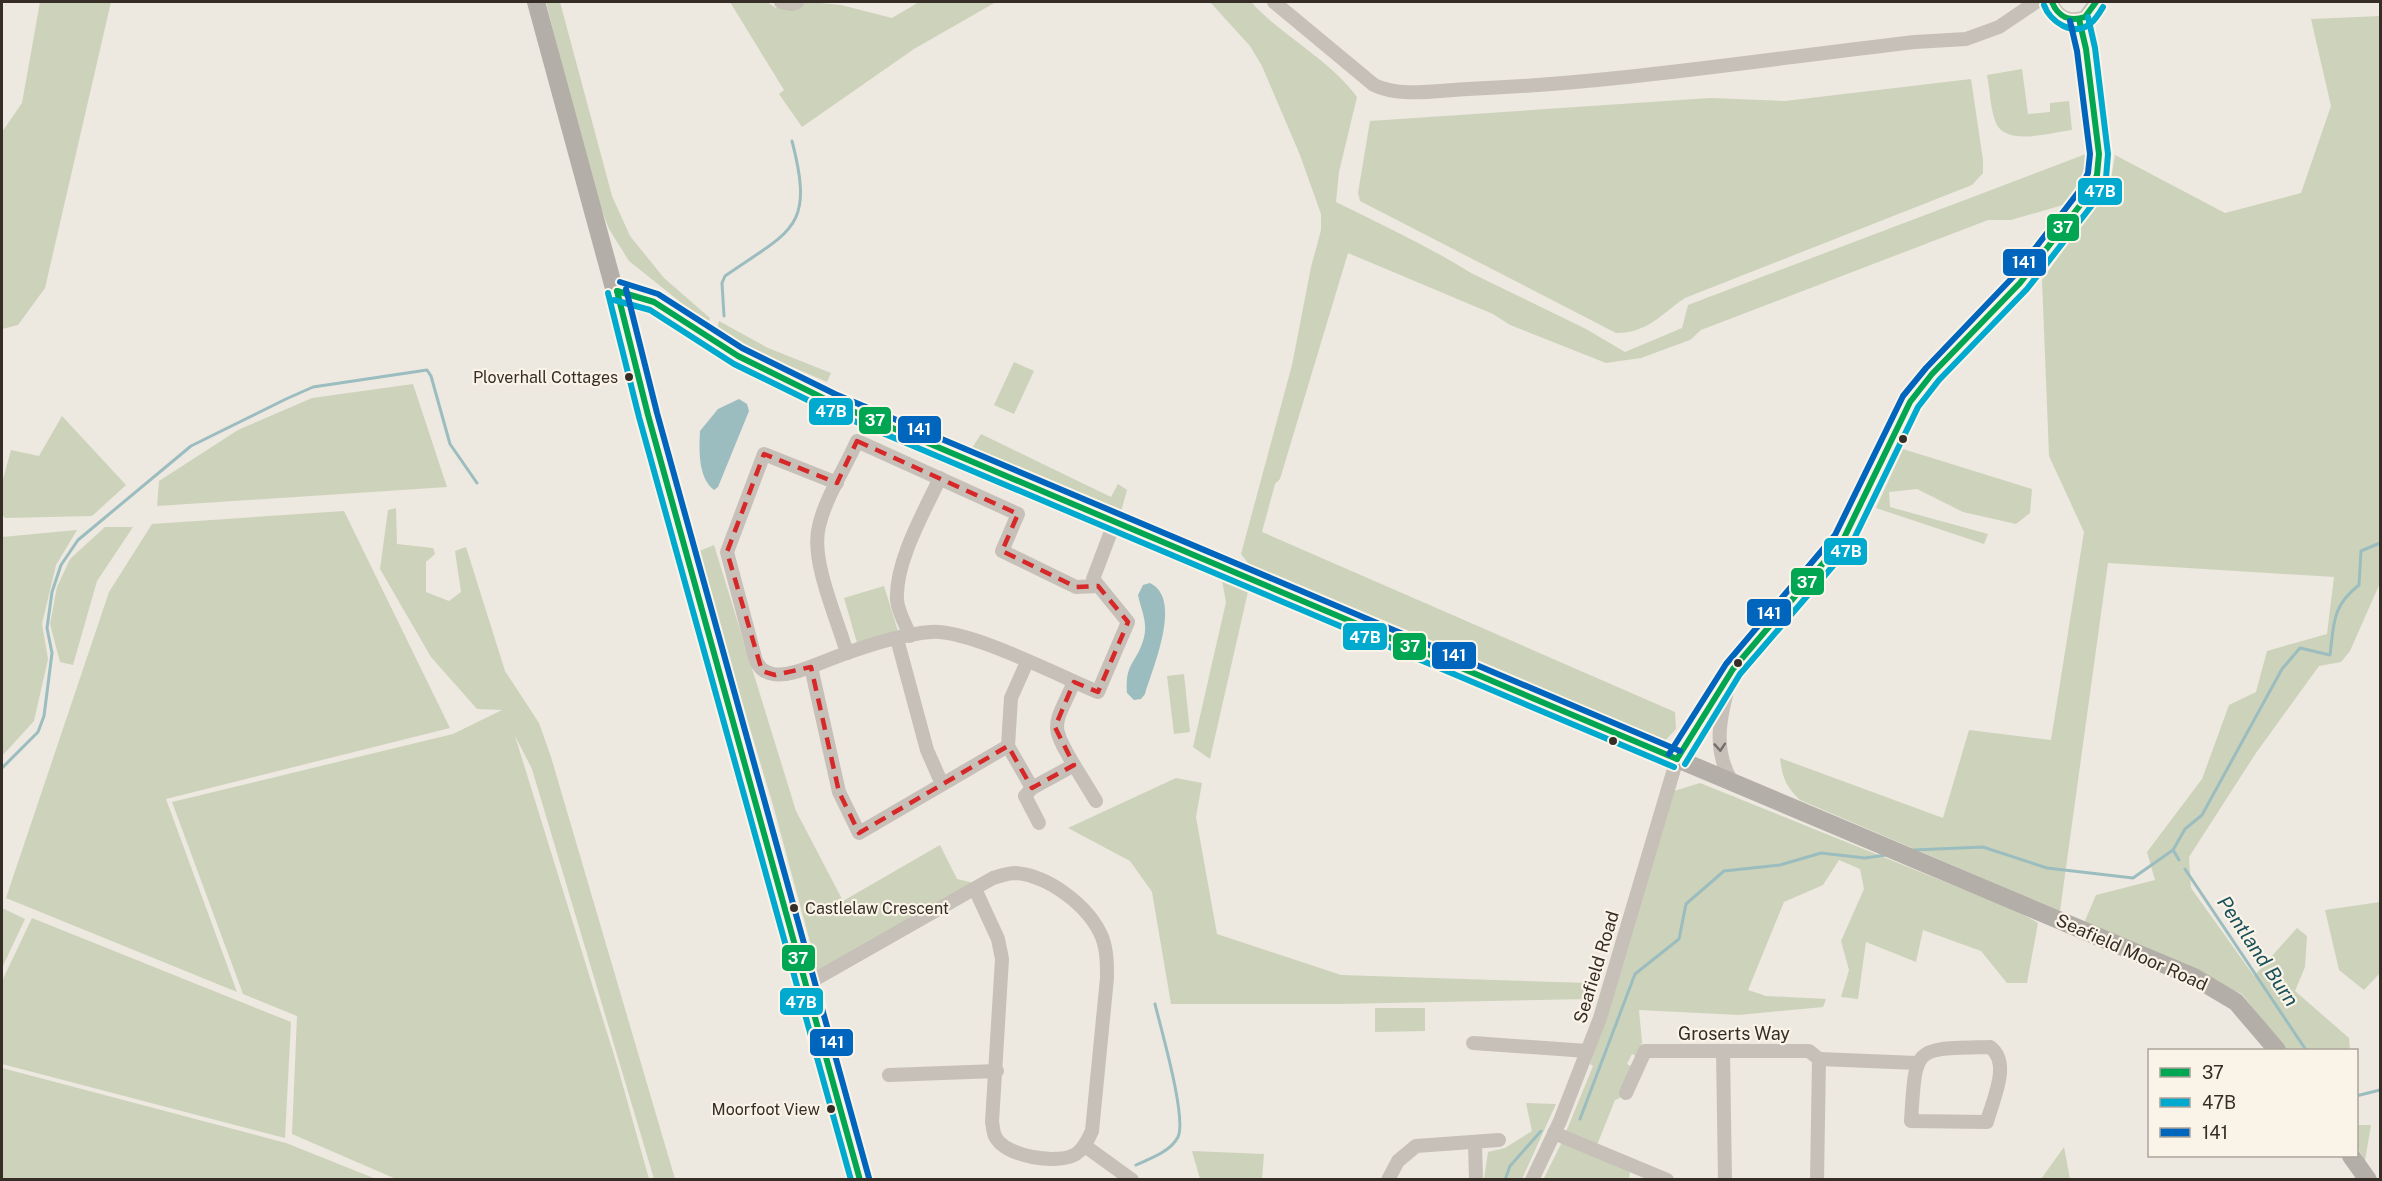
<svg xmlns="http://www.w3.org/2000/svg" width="2382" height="1181" font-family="'Public Sans',sans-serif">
  <rect width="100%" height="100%" fill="#ede8e0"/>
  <g fill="#cdd3ba">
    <polygon points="40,2 111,2 45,288 18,325 2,329 2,132 22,103"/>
    <polygon points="546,2 560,2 612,196 630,236 664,278 710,318 708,324 629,261 609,229 592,185"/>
    <polygon points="730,2 767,2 776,8 810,2 841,5 892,18 919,2 996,2 914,49 802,127 779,94 784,90"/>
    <path d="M1210 2H1251C1283 37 1329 59 1357 97L1339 172 1336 202C1382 225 1428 246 1471 273L1586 329 1625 352 1682 328 1688 305 2091 152 2088 175 2063 205 2011 220H1988L1701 330 1690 340 1641 358 1606 363 1510 325 1493 314 1348 253 1280 479 1275 484 1262 532 1675 712 1676 729 1663 743 1252 568 1241 554 1292 365 1311 267 1321 230V214L1300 155 1262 66 1250 46Z"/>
    <path d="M2380 16V583L2350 651 2341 662 2319 666 2256 753 2189 857 2191 888 2254 976 2297 928 2307 936 2305 967 2295 991 2349 1038 2350 1050H2286L2242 994 2084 923 2096 895 2155 880 2147 852 2202 779 2229 705 2256 692 2267 651 2327 634 2334 577 2108 563 2060 911 1800 800C1786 787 1782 777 1780 758L1943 818 1969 730 2051 740 2084 532 2049 456 2042 280 2110 185 2115 155 2225 213 2301 193 2331 106 2311 19Z"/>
    <path d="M2022 69 2028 114 2050 112V103L2069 101 2072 130C2052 132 2006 147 1996 123 1990 108 1990 90 1987 75Z"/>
    <path d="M1971 79 1983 160V173L1972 185 1685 298C1661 314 1648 333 1616 333L1360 201 1358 193 1370 121 1710 98 1785 101Z"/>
    <polygon points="719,321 768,348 831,373 827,382 741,345 717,330"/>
    <polygon points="1014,362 1034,371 1014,414 994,405"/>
    <polygon points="413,384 447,487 157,506 159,481 238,430 312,398"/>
    <polygon points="62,416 126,485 92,516 5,518 2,514 2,483 11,450 39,456"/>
    <polygon points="981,434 1111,497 1118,484 1127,490 1120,515 969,453"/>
    <polygon points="1903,449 2032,489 2030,513 2016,524 1963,512 1917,489 1889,492 1890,507 1988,534 1984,544 1876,508"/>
    <polygon points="396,508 397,544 433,548 435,554 426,562 426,592 449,601 461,592 455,551 466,547 505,671 539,723 551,757 675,1179 654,1179 532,769 515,736 618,1068 649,1179 396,1179 292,1134 297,1016 243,994 172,802 453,734 502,710 477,709 431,657 380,569 388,510"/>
    <polygon points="344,511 450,728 166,799 237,992 6,898 109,592 152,524"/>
    <polygon points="105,527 133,527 97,581 73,665 60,662 50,624 57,587 70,559"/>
    <polygon points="77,530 56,565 42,624 48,659 34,721 2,756 2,537"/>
    <polygon points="714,545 796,811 843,901 940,845 957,879 974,883 819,971 815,970 810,961 813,953 773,805 697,552"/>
    <polygon points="1221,575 1249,587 1210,759 1193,747 1226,602"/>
    <polygon points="884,586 898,631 857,643 844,598"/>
    <polygon points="1184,674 1190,732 1174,734 1167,676"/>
    <polygon points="1176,778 1202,783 1196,817 1217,934 1341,975 1588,983 1588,999 1340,1004 1171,1004 1152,892 1130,861 1068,828"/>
    <polygon points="1700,783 2017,911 2038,923 2027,983 2007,983 1981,951 1923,930 1916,962 1866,942 1858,999 1841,997 1849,970 1841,941 1864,889 1860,869 1839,860 1823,885 1784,902 1748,990 1766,996 1826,999 1823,1007 1739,1015 1639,1010 1642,1042 1638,1057 1632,1054 1627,1064 1633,1067 1620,1098 1615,1100 1597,1145 1566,1132 1593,1066 1590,1064 1674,791"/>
    <polygon points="2380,902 2380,973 2364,990 2339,970 2325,910"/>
    <polygon points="2,908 25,919 2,968"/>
    <polygon points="32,918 291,1022 285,1138 2,1064 2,981"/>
    <polygon points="1375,1008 1425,1008 1425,1031 1375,1032"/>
    <polygon points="2,1068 286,1143 376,1179 2,1179"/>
    <polygon points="1526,1103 1556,1104 1522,1179 1484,1179 1488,1152 1505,1148 1532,1131"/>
    <polygon points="2356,1125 2371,1125 2365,1161 2357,1147"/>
    <polygon points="1563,1140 1630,1172 1629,1179 1543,1180"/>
    <polygon points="2064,1147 2070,1179 2041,1179"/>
    <polygon points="1192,1151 1264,1154 1262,1179 1200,1179"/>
  </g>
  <g fill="#9bbdbf">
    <path d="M739 399 747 404 749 411 718 487 714 490C698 478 699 450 700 431L718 409Z"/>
    <path d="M1150 583C1183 599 1153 667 1145 694L1141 699 1134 700 1127 693C1125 663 1135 665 1143 641 1149 624 1141 610 1138 595L1143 585Z"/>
  </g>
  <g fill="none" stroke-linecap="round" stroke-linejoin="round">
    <g stroke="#9bbdbf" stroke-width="3">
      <path d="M724 316 722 283 725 276C791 230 815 229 792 141"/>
      <polyline points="2,768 38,732 44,716 52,653 47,628 52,592 61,565 78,540 191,446 286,399 313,387 427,370 431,376 450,444 477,483"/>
      <path d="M1913 850 1983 847 2047 868 2133 878 2173 850 2185 829 2202 815 2282 669 2300 648 2330 655C2334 623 2332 606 2359 585L2361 551 2380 543"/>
      <polyline points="2173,850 2179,860"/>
      <polyline points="2185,869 2306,1050"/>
      <polyline points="2356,1096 2380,1090"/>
      <polyline points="1580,1119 1635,974 1679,939 1686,904 1724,871 1780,865 1821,853 1865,858 1886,855"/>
      <path d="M1136 1165C1151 1158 1170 1152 1178 1137 1187 1118 1161 1029 1155 1004"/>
      <polyline points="1505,1180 1510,1166 1541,1131"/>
    </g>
    <g stroke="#c6c0b9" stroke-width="14">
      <polyline points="781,2 791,4 797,2"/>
      <path d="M1274 2 1374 85C1400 98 1440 90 1468 89 1618 83 1766 59 1915 42L1966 39 1999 27 2036 2"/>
      <path d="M2052 2C2056 17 2071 23 2085 17L2096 2"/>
      <path d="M837 483 764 454 727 552 756 661C760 668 763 672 773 674 792 678 827 659 847 653 872 644 904 634 931 632 968 629 1060 676 1098 692L1128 622 1093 579 1115 521"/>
      <path d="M910 636C906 625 898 612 897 600 895 562 924 512 940 478"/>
      <polyline points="897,639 927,750 942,784"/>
      <path d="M847 653C837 618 810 560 819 526 826 496 845 469 857 441L1018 514 1002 551 1076 587 1098 586"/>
      <path d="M1027 662 1011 698 1008 746 1032 788 1074 765C1048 722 1055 726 1074 682"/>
      <polyline points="811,667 839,792 859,833 1008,746"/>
      <path d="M1730 680C1720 716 1712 749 1732 782"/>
      <polyline points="1074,765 1096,801"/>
      <polyline points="1032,788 1025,796 1039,823"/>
      <path d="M805 985 993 878C1000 876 1008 873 1016 873 1049 876 1089 906 1102 937 1107 950 1107 964 1107 978L1092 1131C1088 1139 1085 1148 1076 1154 1059 1165 1004 1157 995 1136 993 1132 993 1126 992 1122L1002 959 998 939 975 889"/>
      <polyline points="1473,1043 1587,1051"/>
      <path d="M1990 1047C2012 1063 1992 1101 1987 1122L1911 1121C1916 1044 1913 1049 1990 1047Z"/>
      <polyline points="1723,1051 1725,1180"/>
      <polyline points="1819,1059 1917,1063"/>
      <polyline points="889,1075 997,1071"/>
      <polyline points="1626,1093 1645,1051 1809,1051 1819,1059"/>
      <polyline points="1554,1133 1667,1180"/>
      <polyline points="1475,1143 1476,1180"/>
      <polyline points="1085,1146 1132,1180"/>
      <polyline points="1388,1180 1398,1161 1416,1146 1499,1140"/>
      <polyline points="1532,1180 1560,1121 1600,1018 1677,759 1733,669 1843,540 1910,402 1932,374 2020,283 2088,195 2097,175 2099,154 2086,49 2079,19"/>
      <polyline points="1817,1180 1819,1059"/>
    </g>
    <g stroke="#b4aea8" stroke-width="18">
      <polyline points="536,2 788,927 860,1180"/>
      <polyline points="617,291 654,302 738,356 831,402 2194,977 2236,1002 2277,1050"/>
      <polyline points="2351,1156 2368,1180"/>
    </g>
    <defs>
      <g id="bus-1">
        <path d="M2052 2C2058 17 2070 22 2085 17L2096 2"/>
        <polyline points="617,291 654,302 738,356 831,402 1677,759"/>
        <polyline points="617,291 648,415 860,1180"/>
        <polyline points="1677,759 1733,669 1843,540 1910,402 1932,374 2020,283 2088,195 2097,175 2099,154 2086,49 2079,19"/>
      </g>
      <g id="bus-2">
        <path d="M2044 5C2050 22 2074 38 2091 23 2096 19 2100 12 2103 7"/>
        <polyline points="608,293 639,417 851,1180"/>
        <polyline points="614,300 650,310 734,364 828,410 1674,767"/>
        <polyline points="1685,764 1740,674 1851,545 1918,407 1939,380 2027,289 2096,200 2106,178 2108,154 2095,48 2088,17"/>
      </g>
      <g id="bus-3">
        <polyline points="620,282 658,294 742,348 835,394 1680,751"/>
        <polyline points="626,289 657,413 869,1178"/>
        <polyline points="1669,754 1726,664 1835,535 1903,396 1926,368 2013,277 2080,190 2088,173 2090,154 2077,51 2070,21"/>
      </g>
    </defs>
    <use href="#bus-1" stroke="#faf3e7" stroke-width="10"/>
    <use href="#bus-2" stroke="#faf3e7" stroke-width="10"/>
    <use href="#bus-3" stroke="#faf3e7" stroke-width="10"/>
    <use href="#bus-1" stroke="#00a651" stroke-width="6"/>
    <use href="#bus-2" stroke="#00a9ce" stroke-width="6"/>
    <use href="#bus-3" stroke="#0065bd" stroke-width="6"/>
  </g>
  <defs><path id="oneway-chevron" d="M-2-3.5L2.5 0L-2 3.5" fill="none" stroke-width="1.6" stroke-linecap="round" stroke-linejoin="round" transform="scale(1.5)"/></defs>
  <use stroke="#776f69" href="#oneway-chevron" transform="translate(1720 747) rotate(86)"/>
  <path fill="none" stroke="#d62828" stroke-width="4.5" stroke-dasharray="12 8" stroke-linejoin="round" d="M857 441 1018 514 1002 551 1076 587 1098 586 1128 622 1098 692 1074 682 1055 727 1074 765 1032 788 1008 746 859 833 839 792 811 667 775 675 762 671 727 552 764 454 837 483Z"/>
  <g fill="#372d27" stroke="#faf3e7" stroke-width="2">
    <circle cx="629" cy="377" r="5"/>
    <circle cx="1903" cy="439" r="5"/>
    <circle cx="1738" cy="663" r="5"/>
    <circle cx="1613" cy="741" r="5"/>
    <circle cx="794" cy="908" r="5"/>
    <circle cx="831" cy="1109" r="5"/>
  </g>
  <g text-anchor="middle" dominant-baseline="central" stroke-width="4.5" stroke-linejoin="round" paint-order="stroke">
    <g font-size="16" fill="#372d27" stroke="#faf3e7" text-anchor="end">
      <text x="618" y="377">Ploverhall Cottages</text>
      <text x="805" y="908" text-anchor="start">Castlelaw Crescent</text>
      <text x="820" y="1109">Moorfoot View</text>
    </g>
    <g font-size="18" fill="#372d27" stroke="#faf3e7">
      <text transform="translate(2132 952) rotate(24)">Seafield Moor Road</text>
      <text transform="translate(1596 967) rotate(-73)">Seafield Road</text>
      <text x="1734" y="1033">Groserts Way</text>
    </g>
    <g font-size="20" font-style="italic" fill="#1b515a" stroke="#faf3e7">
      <text transform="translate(2258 951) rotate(56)">Pentland Burn</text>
    </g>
  </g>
  <g stroke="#faf3e7" stroke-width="2">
    <rect x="2077" y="177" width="46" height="29" rx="6" fill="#00a9ce"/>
    <rect x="2046" y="213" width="34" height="29" rx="6" fill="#00a651"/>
    <rect x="2002" y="248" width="45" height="29" rx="6" fill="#0065bd"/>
    <rect x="808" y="397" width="46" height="29" rx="6" fill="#00a9ce"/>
    <rect x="858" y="406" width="34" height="29" rx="6" fill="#00a651"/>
    <rect x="897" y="415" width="45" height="29" rx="6" fill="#0065bd"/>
    <rect x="1823" y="537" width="45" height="29" rx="6" fill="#00a9ce"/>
    <rect x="1790" y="567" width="35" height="29" rx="6" fill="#00a651"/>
    <rect x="1746" y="598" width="46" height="29" rx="6" fill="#0065bd"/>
    <rect x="1342" y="622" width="46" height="29" rx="6" fill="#00a9ce"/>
    <rect x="1392" y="632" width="35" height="29" rx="6" fill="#00a651"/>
    <rect x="1431" y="641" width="46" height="29" rx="6" fill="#0065bd"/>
    <rect x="781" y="944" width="35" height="28" rx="6" fill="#00a651"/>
    <rect x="779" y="987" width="45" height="29" rx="6" fill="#00a9ce"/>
    <rect x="809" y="1028" width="45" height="29" rx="6" fill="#0065bd"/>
  </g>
  <g font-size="16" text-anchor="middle" font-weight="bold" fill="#fff">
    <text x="2100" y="197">47B</text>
    <text x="2063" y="233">37</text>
    <text x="2024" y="268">141</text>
    <text x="831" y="417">47B</text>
    <text x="875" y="426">37</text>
    <text x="919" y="435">141</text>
    <text x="1846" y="557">47B</text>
    <text x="1807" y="588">37</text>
    <text x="1769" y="619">141</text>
    <text x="1365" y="643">47B</text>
    <text x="1410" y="652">37</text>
    <text x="1454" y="661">141</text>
    <text x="798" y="964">37</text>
    <text x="801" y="1008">47B</text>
    <text x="832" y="1048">141</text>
  </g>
  <rect width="2382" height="1181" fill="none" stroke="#372d27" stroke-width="6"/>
  <rect x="2148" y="1049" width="210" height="108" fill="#faf3e7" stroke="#aca49a" stroke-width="1.5"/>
  <rect x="2160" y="1068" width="30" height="9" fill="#00a651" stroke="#aca49a" stroke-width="1.5"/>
  <text x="2202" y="1079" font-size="18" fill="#372d27">37</text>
  <rect x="2160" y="1098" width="30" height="9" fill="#00a9ce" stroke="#aca49a" stroke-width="1.5"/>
  <text x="2202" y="1109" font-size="18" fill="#372d27">47B</text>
  <rect x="2160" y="1128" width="30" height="9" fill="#0065bd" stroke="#aca49a" stroke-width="1.5"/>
  <text x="2202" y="1139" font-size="18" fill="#372d27">141</text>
</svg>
